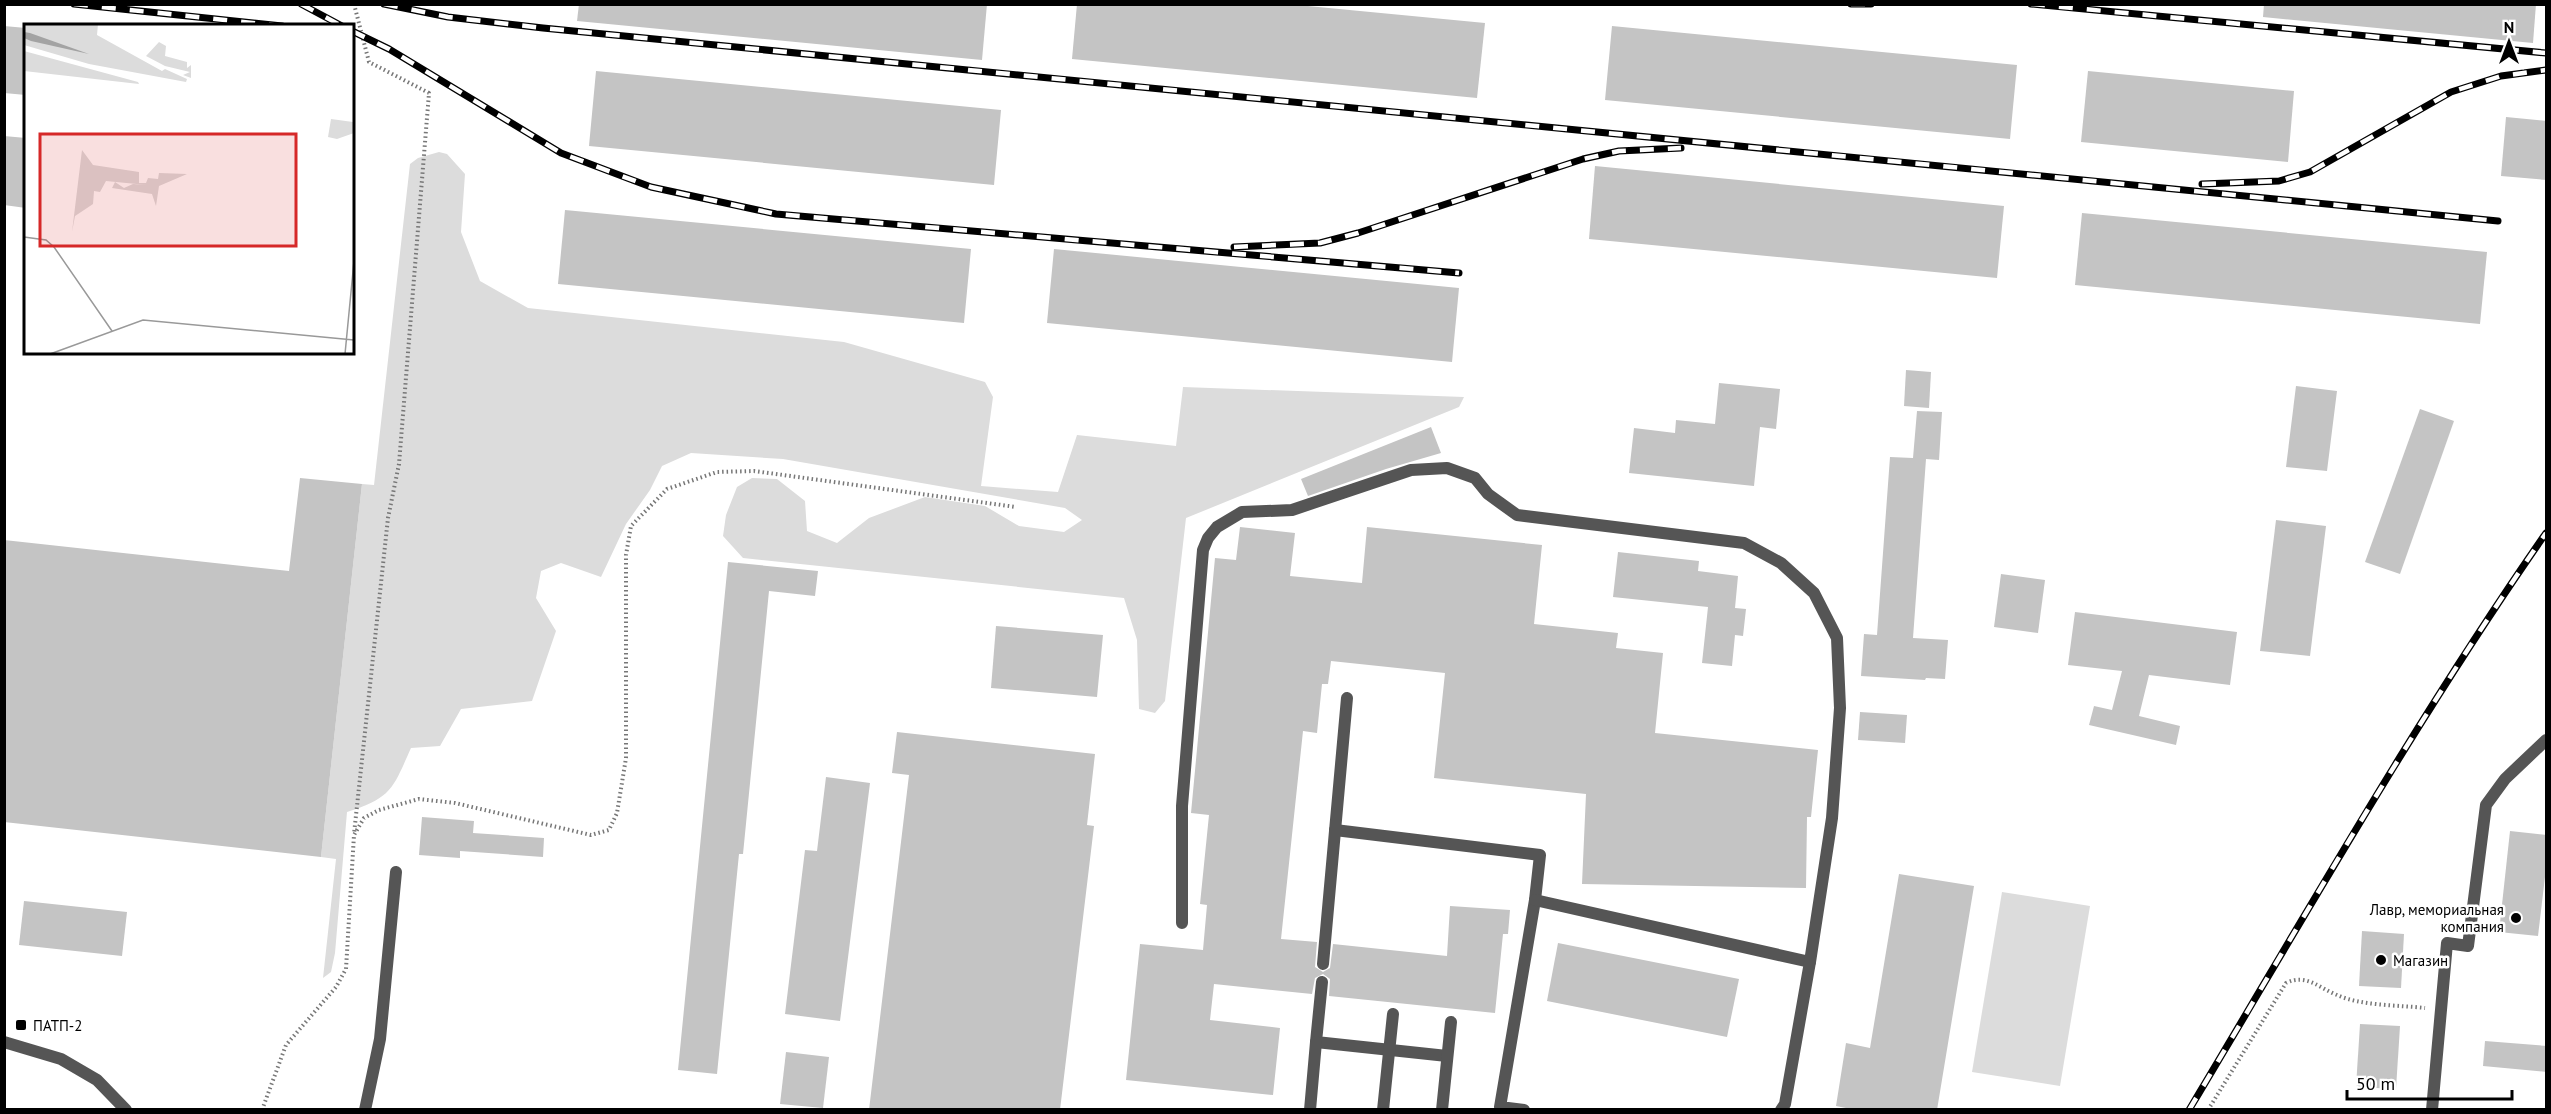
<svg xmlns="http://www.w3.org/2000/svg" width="2551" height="1114" font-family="'PT Sans',sans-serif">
  <rect width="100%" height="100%" fill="#fff"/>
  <g fill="#dcdcdc">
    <path d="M439 152 447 154 465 174 461 232 480 281 528 308 844 342 985 382 993 397 981 486 1058 492 1077 435 1176 446 1183 387 1464 397 1459 407 1186 518 1165 701 1155 713 1139 709 1137 640 1124 598 743 558 723 536 726 515 737 487 752 478 777 479 805 501 807 531 837 543 869 518 925 497 985 506 1019 526 1064 532 1082 520 1065 508 783 459 691 453 662 466 650 490 626 524 601 577 561 563 541 571 536 598 556 631 532 701 461 709 440 746 411 748C393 788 392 798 347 812L335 953 331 972 323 978 336 859 321 857 362 484 374 485 410 164 418 158Z"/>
    <polygon points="2002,892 2090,906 2060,1086 1972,1072"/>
  </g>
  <g fill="#c4c4c4">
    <polygon points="579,4 987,4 982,60 577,21"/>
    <polygon points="1077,4 1287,4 1485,23 1477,98 1072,59"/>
    <polygon points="2264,4 2536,4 2533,43 2263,17"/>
    <polygon points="4,26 26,28 26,95 4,93"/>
    <polygon points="1612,26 2017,65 2010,139 1605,100"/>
    <polygon points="596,71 1001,110 994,185 589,146"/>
    <polygon points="2088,71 2294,91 2288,162 2081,142"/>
    <polygon points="2506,117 2547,121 2547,180 2501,176"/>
    <polygon points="4,136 26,138 26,208 4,205"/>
    <polygon points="1595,166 2004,206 1997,278 1589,239"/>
    <polygon points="565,210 971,249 964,323 558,284"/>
    <polygon points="2082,213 2487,252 2480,324 2075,285"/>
    <polygon points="1054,249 1459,288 1452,362 1047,323"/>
    <polygon points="1906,370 1931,372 1929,408 1904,406"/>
    <polygon points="1719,383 1780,389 1776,429 1760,427 1754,486 1629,473 1634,428 1675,433 1676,420 1715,424"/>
    <polygon points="2296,386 2337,391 2327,471 2286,467"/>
    <polygon points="2420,409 2454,421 2400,574 2365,562"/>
    <polygon points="1917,411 1942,412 1939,460 1926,459 1913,638 1948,640 1945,679 1926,678 1925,680 1861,676 1864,634 1877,635 1890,457 1913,458"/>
    <polygon points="1431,427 1441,453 1386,469 1308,496 1301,479"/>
    <polygon points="300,478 362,484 321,857 4,822 4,540 289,571"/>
    <polygon points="2276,520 2326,526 2310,656 2260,651"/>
    <polygon points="1240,527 1295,533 1290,576 1362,583 1367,527 1542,545 1534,624 1618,633 1616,648 1663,653 1655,733 1818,750 1811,817 1807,817 1806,888 1582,884 1586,794 1434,778 1445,673 1331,661 1328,684 1322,684 1317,733 1303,731 1281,939 1317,942 1315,967 1323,972 1330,968 1333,944 1447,956 1450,906 1510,910 1508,934 1503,934 1495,1013 1329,996 1330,979 1323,974 1315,978 1312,994 1214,984 1210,1020 1280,1028 1273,1095 1126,1080 1140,944 1203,950 1207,905 1200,904 1209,815 1191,813 1215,558 1236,560"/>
    <polygon points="1618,552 1699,561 1698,571 1738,576 1735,608 1746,609 1743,636 1735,635 1732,666 1702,663 1708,607 1613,597"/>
    <polygon points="728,562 818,571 815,596 769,591 743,854 739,854 717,1074 678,1070"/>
    <polygon points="2001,574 2045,580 2038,633 1994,627"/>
    <polygon points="2075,612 2237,632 2230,685 2149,675 2139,716 2180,726 2176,745 2089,725 2094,706 2112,710 2122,671 2068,665"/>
    <polygon points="996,626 1103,635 1097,697 991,688"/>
    <polygon points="1860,712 1907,715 1905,743 1858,740"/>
    <polygon points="897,732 1095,754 1087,825 1094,826 1060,1110 869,1110 909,775 892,773"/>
    <polygon points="826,777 870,783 840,1021 785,1014 805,850 817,851"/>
    <polygon points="422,817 474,821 473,833 544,838 543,857 460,851 460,858 419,855"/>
    <polygon points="2510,831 2547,835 2547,860 2538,936 2499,932"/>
    <polygon points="1899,874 1974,886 1937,1110 1856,1110 1836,1106 1846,1043 1870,1048"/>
    <polygon points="24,901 127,912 122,956 19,945"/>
    <polygon points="2362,931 2404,934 2401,988 2359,986"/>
    <polygon points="1558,943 1739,979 1727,1037 1547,1001"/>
    <polygon points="2360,1024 2400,1026 2396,1089 2356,1087"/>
    <polygon points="2485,1041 2547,1046 2547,1072 2483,1066"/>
    <polygon points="786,1052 829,1057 823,1108 780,1104"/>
  </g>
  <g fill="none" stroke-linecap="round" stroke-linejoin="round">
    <g stroke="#777" stroke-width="4" stroke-dasharray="1.5 3" stroke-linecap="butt">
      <polyline points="354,4 369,62 429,93 399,464 388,518 354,834"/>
      <polyline points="262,1110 286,1045 336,987 346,969 354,835 364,818 379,810 419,799 455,803 591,835 609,830 617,813 626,758 626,555 631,526 667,489 717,472 754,471 1016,507"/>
      <path d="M2208 1110 2286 983C2306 973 2319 988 2337 995 2361 1006 2399 1005 2425 1008"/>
    </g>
    <g stroke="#555" stroke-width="12">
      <polyline points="1335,830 1540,855 1535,900 1500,1107 1524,1110"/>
      <polyline points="1535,900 1810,962"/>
      <polyline points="1182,923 1182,806 1203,550 1208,538 1217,527 1242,512 1292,510 1411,470 1447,468 1475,478 1488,494 1517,515 1744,543 1781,563 1814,593 1837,638 1840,708 1832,818 1810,962 1785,1104 1781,1110"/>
      <polyline points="1323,964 1347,698"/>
      <polyline points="1322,982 1316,1042 1447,1056"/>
      <polyline points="365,1110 380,1039 396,872"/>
      <polyline points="1383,1110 1393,1014"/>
      <polyline points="1442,1110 1451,1022"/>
    </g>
    <g stroke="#555" stroke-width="12">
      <polyline points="1310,1110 1316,1042"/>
      <polyline points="2432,1110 2447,943 2468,946 2486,805 2505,779 2546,740"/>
    </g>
    <polyline stroke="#555" stroke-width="12" points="4,1042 61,1059 97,1080 126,1110"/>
    <defs>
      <g id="rail">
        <polyline points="74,4 282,26"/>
        <polyline points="301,4 342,26"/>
        <polyline points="384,4 448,17 543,28 2498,221"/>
        <polyline points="1851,4 1871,4"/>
        <polyline points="2031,4 2546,53"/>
        <polyline points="352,31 389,49 561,153 651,187 776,214 1459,273"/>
        <polyline points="2202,184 2279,181 2310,172 2451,92 2501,76 2546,70"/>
        <polyline points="1234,247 1320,243 1358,233 1583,159 1619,151 1681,148"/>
        <path d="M2189 1110C2305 916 2417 718 2546 533"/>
      </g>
    </defs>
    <use href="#rail" stroke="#000" stroke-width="7"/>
    <use href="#rail" stroke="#fff" stroke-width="4.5" stroke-dasharray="14" stroke-linecap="butt"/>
  </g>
  <g fill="#000" stroke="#fff" stroke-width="2">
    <circle cx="2516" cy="918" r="6"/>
    <circle cx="2381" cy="960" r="6"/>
    <rect x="15" y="1019" width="12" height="12" rx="3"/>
  </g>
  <g text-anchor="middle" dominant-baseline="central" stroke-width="5" stroke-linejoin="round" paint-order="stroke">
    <g font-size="15" fill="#000" stroke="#fff" text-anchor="start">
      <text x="2504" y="909" text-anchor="end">Лавр, мемориальная<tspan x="2504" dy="17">компания</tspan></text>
      <text x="2393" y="960">Магазин</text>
      <text x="33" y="1025">ПАТП-2</text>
    </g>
  </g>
  <g transform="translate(24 24)">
    <rect width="330" height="330" fill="#fff"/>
    <path d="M0 0H74L73 11 138 47 141 45 163 55 162 58 65 40 0 21ZM135 18 142 22 141 32 163 38V44L167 41V54L159 51 166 48 141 42 122 32ZM0 27 114 58 115 60 0 47ZM307 95 329 98 330 109 313 115 304 113ZM58 126 69 141 115 148V159H122L124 154 134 155 135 149 163 150 135 162 132 182 128 170 88 164 91 158 100 164 109 160 123 161 82 157 76 168 70 167 69 180 51 192 48 208Z" fill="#dcdcdc"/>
    <path d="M0 8 6 9 65 30 7 17 0 14Z" fill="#a3a3a3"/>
    <path fill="none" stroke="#999" stroke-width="1.5" d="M0 213 22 216 30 223 88 307M26 330 119 296 330 316M321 330 330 237"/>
    <path fill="#d62828" fill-opacity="0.15" stroke="#d62828" stroke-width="3" d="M16 110H272V222H16Z"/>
    <rect width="330" height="330" fill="none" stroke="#000" stroke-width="3"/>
  </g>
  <rect width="2551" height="1114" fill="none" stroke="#000000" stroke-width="12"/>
  <g transform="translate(2509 42)" stroke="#ffffff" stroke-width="4.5" paint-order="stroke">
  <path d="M0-4.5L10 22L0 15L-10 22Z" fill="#000000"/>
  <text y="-9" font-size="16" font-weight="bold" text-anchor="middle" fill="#000000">N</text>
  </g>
  <path d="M2347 1090v9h165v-9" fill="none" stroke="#000000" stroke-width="3"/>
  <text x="2356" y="1090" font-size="18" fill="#000000" stroke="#ffffff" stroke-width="4.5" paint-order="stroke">50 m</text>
</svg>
